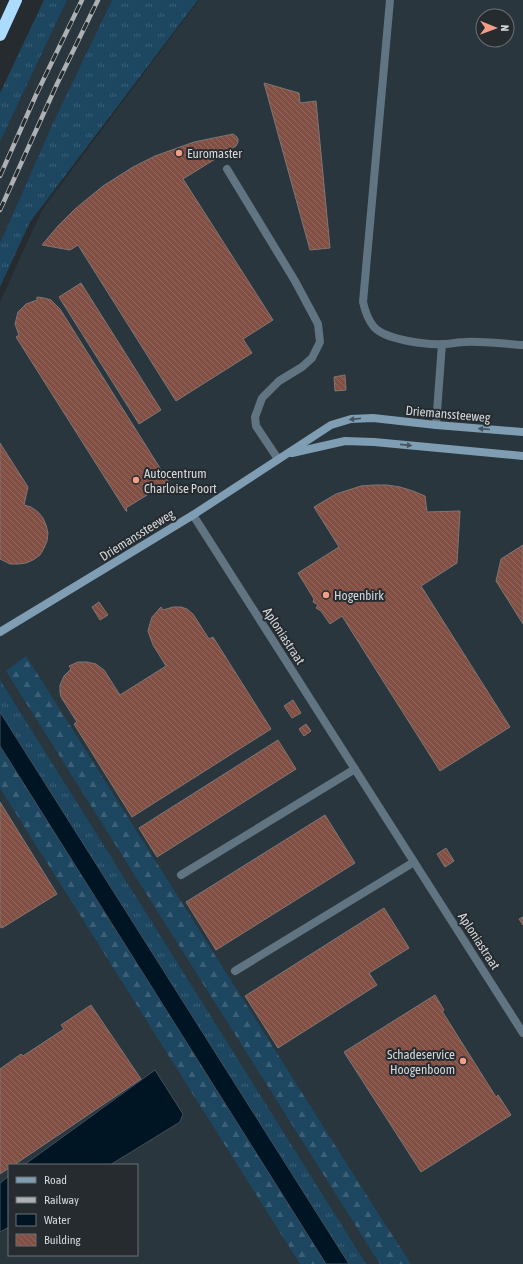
<svg xmlns="http://www.w3.org/2000/svg" width="523" height="1264" font-family="'Asap Condensed',sans-serif">
  <defs>
    <pattern id="grass-tufts" width="24" height="20" patternUnits="userSpaceOnUse"><rect width="24" height="20" fill="#1d4661"/><path d="M3 7l-1-3M5 7V3M7 7l1-3M15 17l-1-3M17 17v-4M19 17l1-3" fill="none" stroke="#3d6077"/></pattern>
    <pattern id="forest-firs" width="22" height="20" patternUnits="userSpaceOnUse"><rect width="22" height="20" fill="#1d4661"/><path d="M5 1l3.5 6h-7zM16 11l3.5 6h-7z" fill="#3d6077"/></pattern>
    <pattern id="building-back-hatch" width="6" height="6" patternUnits="userSpaceOnUse"><rect width="6" height="6" fill="#814f43"/><path d="M-1 5l2 2M0 0l6 6M5-1l2 2" fill="none" stroke="#92685e"/></pattern>
  </defs>
  <rect width="100%" height="100%" fill="#252b2f"/>
  <g fill="#2a363e" fill-rule="evenodd">
    <polygon points="67,0 112,0 53,123 0,243 0,142"/>
    <path d="M199 0H523V1264H0V302L42 210ZM483 16H507V40H483ZM9 1165H137V1255H9Z"/>
  </g>
  <g fill="url(#grass-tufts)">
    <polygon points="44,0 67,0 0,142 0,93"/>
    <polygon points="112,0 198,0 30,222 0,287 0,243 53,123"/>
    <polygon points="0,680 366,1264 349,1264 0,712"/>
  </g>
  <g fill="url(#forest-firs)">
    <polygon points="26,656 381,1218 411,1264 380,1264 366,1242 6,671"/>
    <polygon points="0,746 326,1264 300,1264 0,788"/>
  </g>
  <g fill="#001524" stroke="#404f5b">
    <polygon points="0,712 349,1264 326,1264 0,746"/>
    <polygon points="155,1070 183,1114 180,1122 110,1165 24,1165"/>
    <polygon points="9,1176 9,1227 0,1232 0,1183"/>
  </g>
  <g fill="url(#building-back-hatch)" stroke="#7f7674">
    <polygon points="264,83 299,93 300,103 316,101 330,248 310,250"/>
    <polygon points="233,134 237,137 238,139 238,142 236,146 183,179 273,320 243,339 252,353 176,401 78,245 70,250 42,245 58,226 75,209 103,186 133,167 155,156 194,142"/>
    <polygon points="81,283 161,410 139,424 59,297"/>
    <polygon points="37,297 44,298 51,300 60,309 170,484 169,484 168,482 126,508 127,511 126,511 16,337 19,335 15,324 18,312 26,304 37,300"/>
    <polygon points="345,375 346,390 335,391 334,377"/>
    <polygon points="0,443 28,487 24,505 31,507 38,512 43,518 46,525 48,533 47,541 44,548 40,555 33,560 26,563 18,564 10,564 0,559"/>
    <polygon points="374,485 387,485 400,487 413,491 425,496 427,512 460,511 457,563 421,586 510,727 440,771 342,616 330,624 321,611 316,608 318,605 313,602 314,599 298,573 339,547 314,507 336,494 361,486"/>
    <polygon points="523,545 523,624 496,581 501,559"/>
    <polygon points="99,602 108,615 100,620 92,607"/>
    <polygon points="161,607 163,610 173,607 181,607 187,609 193,614 209,639 213,637 271,729 132,817 74,724 77,722 61,697 60,692 60,685 64,676 71,669 69,666 78,662 87,662 96,664 104,670 120,695 166,666 153,645 148,631 149,627 152,617"/>
    <polygon points="293,700 301,713 292,718 284,706"/>
    <polygon points="306,724 311,731 304,736 299,729"/>
    <polygon points="278,740 296,769 157,857 139,828"/>
    <polygon points="0,802 57,894 2,928 0,927"/>
    <polygon points="325,815 355,863 216,950 186,902"/>
    <polygon points="446,848 454,861 445,867 437,854"/>
    <polygon points="384,908 409,948 369,973 377,985 278,1048 245,996"/>
    <polygon points="523,917 523,925 519,919"/>
    <polygon points="435,995 444,1010 442,1011 496,1097 498,1095 511,1115 421,1172 344,1052"/>
    <polygon points="91,1005 141,1079 14,1165 9,1165 9,1168 0,1174 0,1069 21,1054 23,1056 64,1029 61,1025"/>
  </g>
  <g fill="none" stroke-linecap="round" stroke-linejoin="round">
    <g stroke="#617482" stroke-width="8">
      <path d="M390 0 363 302C365 311 368 320 374 327 386 340 426 345 444 344 451 344 458 342 465 342 484 341 504 344 523 345"/>
      <polyline points="227,169 295,281 318,324 320,342 312,358 302,367 279,381 262,398 255,417 256,426 278,459"/>
      <polyline points="436,425 442,344"/>
      <polyline points="181,875 355,769"/>
      <polyline points="235,971 414,862"/>
    </g>
    <polyline stroke="#617482" stroke-width="8" points="193,515 523,1033"/>
    <g stroke="#7f9eb4" stroke-width="8">
      <polyline points="292,453 345,441 374,442 523,456"/>
      <polyline points="0,632 193,515 331,425 351,419 373,418 436,425 523,432"/>
    </g>
    <polyline stroke="#abdcff" stroke-width="12" points="0,35 16,0"/>
    <defs>
      <g id="rail">
        <polyline points="0,176 36,95 82,0"/>
        <polyline points="0,210 57,84 98,0"/>
      </g>
    </defs>
    <use href="#rail" stroke="#adb1b4" stroke-width="4.5"/>
    <use href="#rail" stroke="#252b2f" stroke-width="3" stroke-dasharray="9" stroke-linecap="butt"/>
  </g>
  <defs><path id="oneway-solid" d="M-6-.8H1V-3.2L6.5 0L1 3.2V.8H-6Z"/></defs>
  <g fill="#44535e">
    <use href="#oneway-solid" transform="translate(355 419) rotate(174)"/>
    <use href="#oneway-solid" transform="translate(484 429) rotate(-175)"/>
    <use href="#oneway-solid" transform="translate(406 445) rotate(6)"/>
  </g>
  <g fill="#f49e88" stroke="#252b2f" stroke-width="1.5">
    <circle cx="179" cy="153" r="4"/>
    <circle cx="136" cy="480" r="4"/>
    <circle cx="326" cy="595" r="4"/>
    <circle cx="463" cy="1061" r="4"/>
  </g>
  <g text-anchor="middle" dominant-baseline="central" stroke-width="4" stroke-linejoin="round" paint-order="stroke">
    <g font-size="13" fill="#d4d7da" stroke="#252b2f" text-anchor="start">
      <text x="187" y="153">Euromaster</text>
      <text x="144" y="473">Autocentrum<tspan x="144" dy="15">Charloise Poort</tspan></text>
      <text x="334" y="595">Hogenbirk</text>
      <text x="455" y="1054" text-anchor="end">Schadeservice<tspan x="455" dy="15">Hoogenboom</tspan></text>
    </g>
    <g font-size="13" fill="#d4d7da" stroke="#252b2f">
      <text transform="translate(448 414) rotate(5)">Driemanssteeweg</text>
      <text transform="translate(137 535) rotate(-32)">Driemanssteeweg</text>
      <text transform="translate(284 636) rotate(57)">Aploniastraat</text>
      <text transform="translate(479 941) rotate(57)">Aploniastraat</text>
    </g>
  </g>
  <rect x="8" y="1164" width="130" height="92" fill="#252b2f" stroke="#6b7073"/>
  <rect x="16" y="1177" width="20" height="6" fill="#7f9eb4" stroke="#6b7073"/>
  <text x="44" y="1184" font-size="12" fill="#d4d7da">Road</text>
  <rect x="16" y="1197" width="20" height="6" fill="#adb1b4" stroke="#6b7073"/>
  <text x="44" y="1204" font-size="12" fill="#d4d7da">Railway</text>
  <rect x="16" y="1214" width="20" height="12" fill="#001524" stroke="#6b7073"/>
  <text x="44" y="1224" font-size="12" fill="#d4d7da">Water</text>
  <rect x="16" y="1234" width="20" height="12" fill="url(#building-back-hatch)" stroke="#6b7073"/>
  <text x="44" y="1244" font-size="12" fill="#d4d7da">Building</text>
  <g transform="translate(495 28) rotate(91)"><circle r="19" fill="#252b2f" stroke="#6b7073"/>
  <path d="M0-3L7 15L0 10L-7 15Z" fill="#f49e88"/>
  <text y="-6" font-size="11" font-weight="bold" text-anchor="middle" fill="#d4d7da">N</text>
  </g>
</svg>
